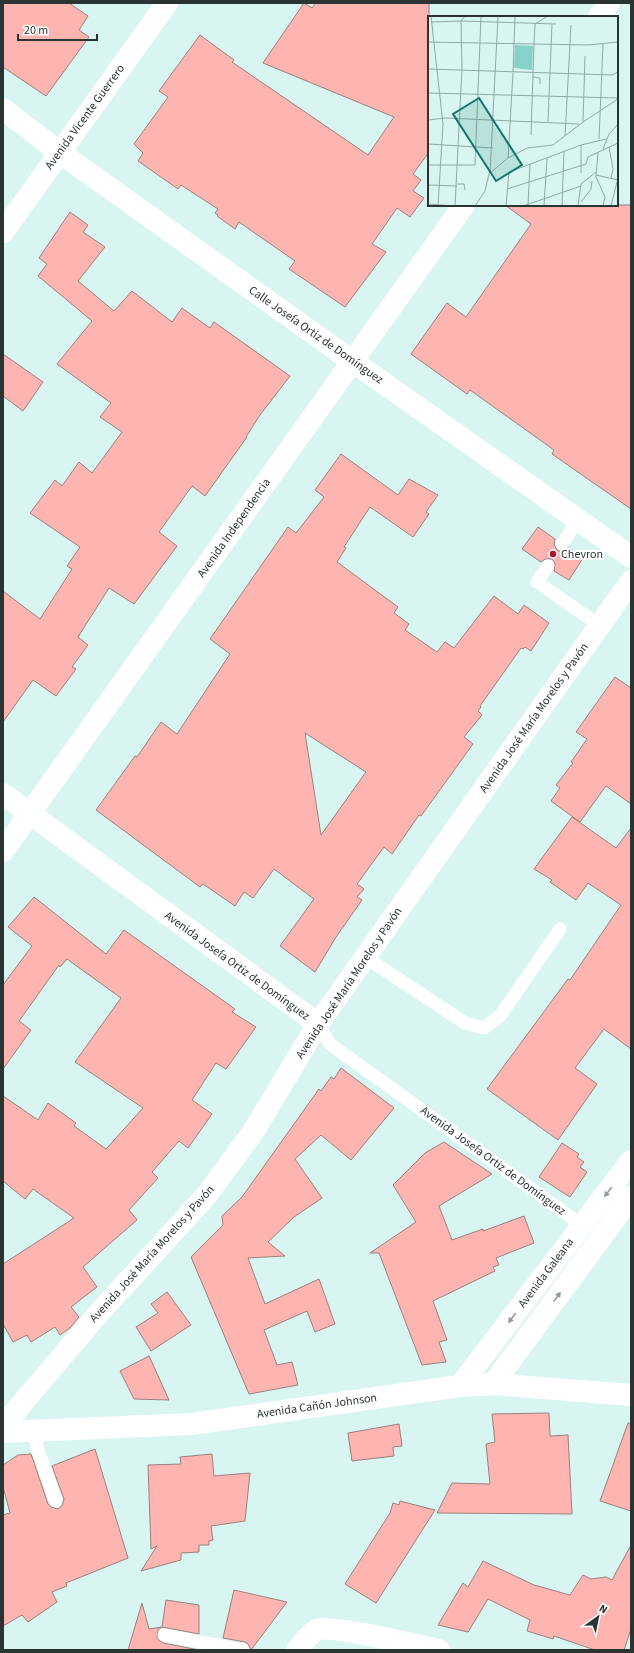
<svg xmlns="http://www.w3.org/2000/svg" width="634" height="1653" font-family="'Source Sans 3',sans-serif">
  <rect width="100%" height="100%" fill="#d8f5f1"/>
  <g fill="#feb5b2" stroke="#99807e" fill-rule="evenodd">
    <polygon points="3,3 69,3 88,16 79,30 89,37 46,96 3,67"/>
    <polygon points="304,3 312,8 316,3 429,3 429,152 413,174 421,180 413,191 424,198 410,217 397,208 372,244 386,252 345,307 289,269 295,261 239,222 235,229 217,216 218,215 215,213 218,209 181,185 178,189 138,161 143,153 134,144 168,97 159,91 200,35 234,60 232,62 368,155 394,117 263,63"/>
    <polygon points="505,205 631,205 631,509 552,454 554,450 470,390 467,394 411,354 447,303 466,317 531,224"/>
    <polygon points="70,212 88,225 83,232 105,247 78,281 114,311 132,291 172,322 182,308 210,328 214,322 290,376 260,415 246,437 247,437 205,496 192,486 159,532 177,546 134,604 109,588 78,637 88,645 72,667 76,669 56,696 33,680 3,722 3,591 40,619 72,569 67,566 80,547 30,513 55,480 62,486 79,462 92,473 122,432 100,417 111,403 57,364 92,321 38,276 47,264 39,258"/>
    <polygon points="3,354 43,382 23,411 3,396"/>
    <path d="M341 454 398 495 409 479 438 495 426 512 429 514 413 537 370 507 344 547 346 548 337 562 398 607 394 613 409 624 405 630 437 652 445 642 454 648 494 596 518 614 524 605 549 623 531 651 525 647 523 649 521 648 480 706 481 707 478 711 482 715 464 737 473 744 421 816 419 815 392 854 384 847 357 884 364 889 357 897 362 900 336 937 315 972 280 946 314 899 274 869 253 898 244 892 235 906 203 884 200 887 96 810 135 756 137 757 161 722 177 734 230 654 210 639 288 527 296 533 324 497 315 490ZM305 733 366 772 321 835Z"/>
    <polygon points="538,527 555,539 554,544 557,550 562,552 569,548 583,558 569,580 554,571 555,563 552,559 545,559 541,562 522,549"/>
    <polygon points="615,677 631,688 631,804 606,786 580,822 551,801 560,788 556,785 573,763 571,762 587,739 576,732"/>
    <polygon points="572,817 616,848 631,828 631,1049 604,1029 575,1068 597,1084 558,1140 487,1089 568,979 570,980 621,905 588,883 576,900 550,882 552,880 534,869"/>
    <polygon points="34,897 106,954 124,930 235,1009 232,1012 256,1027 226,1069 216,1063 192,1100 212,1114 188,1148 179,1141 152,1172 158,1178 129,1210 137,1220 83,1267 97,1287 71,1307 79,1317 70,1328 60,1335 55,1327 31,1342 27,1335 13,1342 3,1324 3,1264 74,1218 33,1189 25,1199 3,1181 3,1096 38,1120 48,1103 76,1123 74,1126 106,1149 143,1108 75,1062 121,998 67,959 60,967 59,965 19,1021 31,1030 3,1069 3,985 32,946 8,927"/>
    <polygon points="341,1068 394,1108 351,1160 321,1135 295,1159 322,1198 294,1217 268,1242 285,1256 248,1258 265,1304 319,1279 335,1324 315,1332 307,1311 264,1330 277,1365 292,1362 298,1385 249,1394 191,1257 223,1225 222,1216 242,1197 319,1089 321,1091 331,1077 334,1079"/>
    <polygon points="444,1142 492,1174 439,1206 452,1240 483,1229 483,1231 524,1216 534,1243 496,1258 499,1265 493,1267 495,1271 433,1301 447,1340 439,1342 446,1362 422,1365 379,1253 370,1253 416,1222 393,1185 425,1153"/>
    <polygon points="562,1143 579,1154 577,1157 584,1162 580,1167 587,1172 570,1197 539,1177"/>
    <polygon points="167,1292 191,1325 151,1351 136,1327 158,1313 151,1304"/>
    <polygon points="149,1356 169,1400 134,1399 120,1371"/>
    <polygon points="549,1413 550,1436 568,1435 572,1514 437,1513 452,1483 490,1484 486,1444 495,1442 492,1414"/>
    <polygon points="628,1423 631,1423 631,1511 600,1501"/>
    <polygon points="399,1424 402,1446 393,1447 394,1456 352,1461 348,1433"/>
    <polygon points="95,1449 128,1558 66,1583 67,1586 52,1592 57,1602 28,1622 22,1615 3,1626 3,1515 10,1513 3,1487 3,1465 18,1455 31,1454 48,1504 51,1507 58,1509 62,1506 64,1499 52,1466"/>
    <polygon points="212,1454 214,1476 250,1473 245,1521 211,1526 213,1540 209,1541 209,1545 199,1545 199,1552 181,1553 181,1560 141,1571 157,1546 151,1549 148,1465 181,1464 180,1457"/>
    <polygon points="400,1501 435,1510 376,1603 345,1584 390,1513 393,1503 399,1505"/>
    <polygon points="631,1545 631,1629 624,1650 595,1650 554,1636 553,1639 527,1631 530,1620 488,1599 468,1632 438,1625 463,1583 468,1587 483,1561 534,1585 570,1595 583,1575 591,1579 606,1577 612,1580"/>
    <polygon points="234,1590 287,1602 251,1650 248,1644 245,1642 223,1638"/>
    <polygon points="166,1600 199,1605 199,1634 162,1627 158,1630 157,1638 163,1643 199,1650 128,1650 142,1603 149,1629 162,1627"/>
  </g>
  <g fill="none" stroke-linecap="round" stroke-linejoin="round">
    <g stroke="#fff" stroke-width="13">
      <polyline points="562,544 578,520"/>
      <polyline points="548,566 537,582 599,625"/>
      <polyline points="365,957 465,1023 484,1028 500,1016 560,929"/>
      <polyline points="318,1024 330,1044 583,1226"/>
      <polyline points="34,1431 37,1447 56,1501"/>
      <polyline points="164,1635 243,1650"/>
    </g>
    <g stroke="#fff" stroke-width="22">
      <polyline points="599,17 609,3"/>
      <polyline points="3,109 59,152 352,361 631,557"/>
      <polyline points="3,794 318,1024"/>
      <polyline points="3,851 464,205"/>
      <polyline points="3,1426 98,1314 206,1196 253,1132 318,1024 631,581"/>
      <path d="M297 1650C303 1643 309 1634 317 1630 329 1624 420 1646 439 1650"/>
    </g>
    <g stroke="#fff" stroke-width="22">
      <polyline points="3,232 167,3"/>
      <polyline points="493,1384 631,1197"/>
      <polyline points="460,1386 631,1161"/>
    </g>
    <polyline stroke="#fff" stroke-width="22" points="3,1432 192,1424 460,1386 493,1384 631,1395"/>
  </g>
  <defs><path id="oneway-solid" d="M-6-.8H1V-3.2L6.5 0L1 3.2V.8H-6Z"/></defs>
  <g fill="#949a99">
    <use href="#oneway-solid" transform="translate(608 1192) rotate(127)"/>
    <use href="#oneway-solid" transform="translate(557 1297) rotate(-54)"/>
    <use href="#oneway-solid" transform="translate(512 1318) rotate(127)"/>
  </g>
  <circle fill="#aa142a" stroke="#fff" stroke-width="1.5" cx="553" cy="554" r="4"/>
  <g text-anchor="middle" dominant-baseline="central" stroke-width="4" stroke-linejoin="round" paint-order="stroke">
    <g font-size="12" fill="#293433" stroke="#fff">
      <text transform="translate(85 117) rotate(-54)">Avenida Vicente Guerrero</text>
      <text transform="translate(316 335) rotate(35)">Calle Josefa Ortiz de Domínguez</text>
      <text transform="translate(234 528) rotate(-55)">Avenida Independencia</text>
      <text transform="translate(534 718) rotate(-55)">Avenida José María Morelos y Pavón</text>
      <text transform="translate(237 966) rotate(36)">Avenida Josefa Ortiz de Domínguez</text>
      <text transform="translate(349 983) rotate(-56)">Avenida José María Morelos y Pavón</text>
      <text transform="translate(493 1161) rotate(36)">Avenida Josefa Ortiz de Domínguez</text>
      <text transform="translate(152 1254) rotate(-48)">Avenida José María Morelos y Pavón</text>
      <text transform="translate(546 1273) rotate(-53)">Avenida Galeana</text>
      <text transform="translate(317 1406) rotate(-8)">Avenida Cañón Johnson</text>
    </g>
    <g font-size="12" fill="#293433" stroke="#fff" text-anchor="start">
      <text x="561" y="554">Chevron</text>
    </g>
  </g>
  <g transform="translate(428 16)">
    <rect width="190" height="190" fill="#d8f5f1"/>
    <path d="M87 29 105 30 104 54 86 52Z" fill="#86d1c8"/>
    <path fill="none" stroke="#92a8a5" stroke-width="1" d="M3 0 15 108 10 190M4 6 33 5 128 8M0 26 160 29 190 26M106 28 107 8 120 0M0 53 184 59 190 56M85 56 87 0M105 61 112 62V68M0 77 190 82M0 104 17 102 151 108M120 106 124 8M155 106 157 40M103 119 106 28M137 120 143 9M171 123 175 28M0 128 65 132M181 131 185 153 183 162M175 133 181 118 190 108M170 136 168 161 177 181 175 190M80 142 85 57M0 149H47L53 0M62 157 70 0M153 157V129M168 159 190 164M29 168H36L37 174M0 169 29 170M79 173 158 148 160 141 190 127M153 186 163 173 164 165M0 188 27 190M27 190 34 52 33 5 37 0M47 190 57 175 61 158 80 142 99 132 125 129 155 106 190 83M78 190 81 156 153 129 178 123M95 190 153 170M100 190 102 148M116 190 119 142M134 190 136 135M150 190 153 168 168 156M183 190 190 162"/>
    <path fill="#0f766e" fill-opacity="0.15" stroke="#0f766e" stroke-width="2" d="M51 82 94 149 68 165 25 98Z"/>
    <rect width="190" height="190" fill="none" stroke="#293433" stroke-width="2"/>
  </g>
  <rect width="634" height="1653" fill="none" stroke="#293433" stroke-width="8"/>
  <g transform="translate(598 1617) rotate(33)" stroke="#ffffff" stroke-width="3" paint-order="stroke">
  <path d="M0-3L7 15L0 10L-7 15Z" fill="#293433"/>
  <text y="-6" font-size="11" font-weight="bold" text-anchor="middle" fill="#293433">N</text>
  </g>
  <path d="M18 34v6h79v-6" fill="none" stroke="#293433" stroke-width="2"/>
  <text x="24" y="34" font-size="12" fill="#293433" stroke="#ffffff" stroke-width="3" paint-order="stroke">20 m</text>
</svg>
